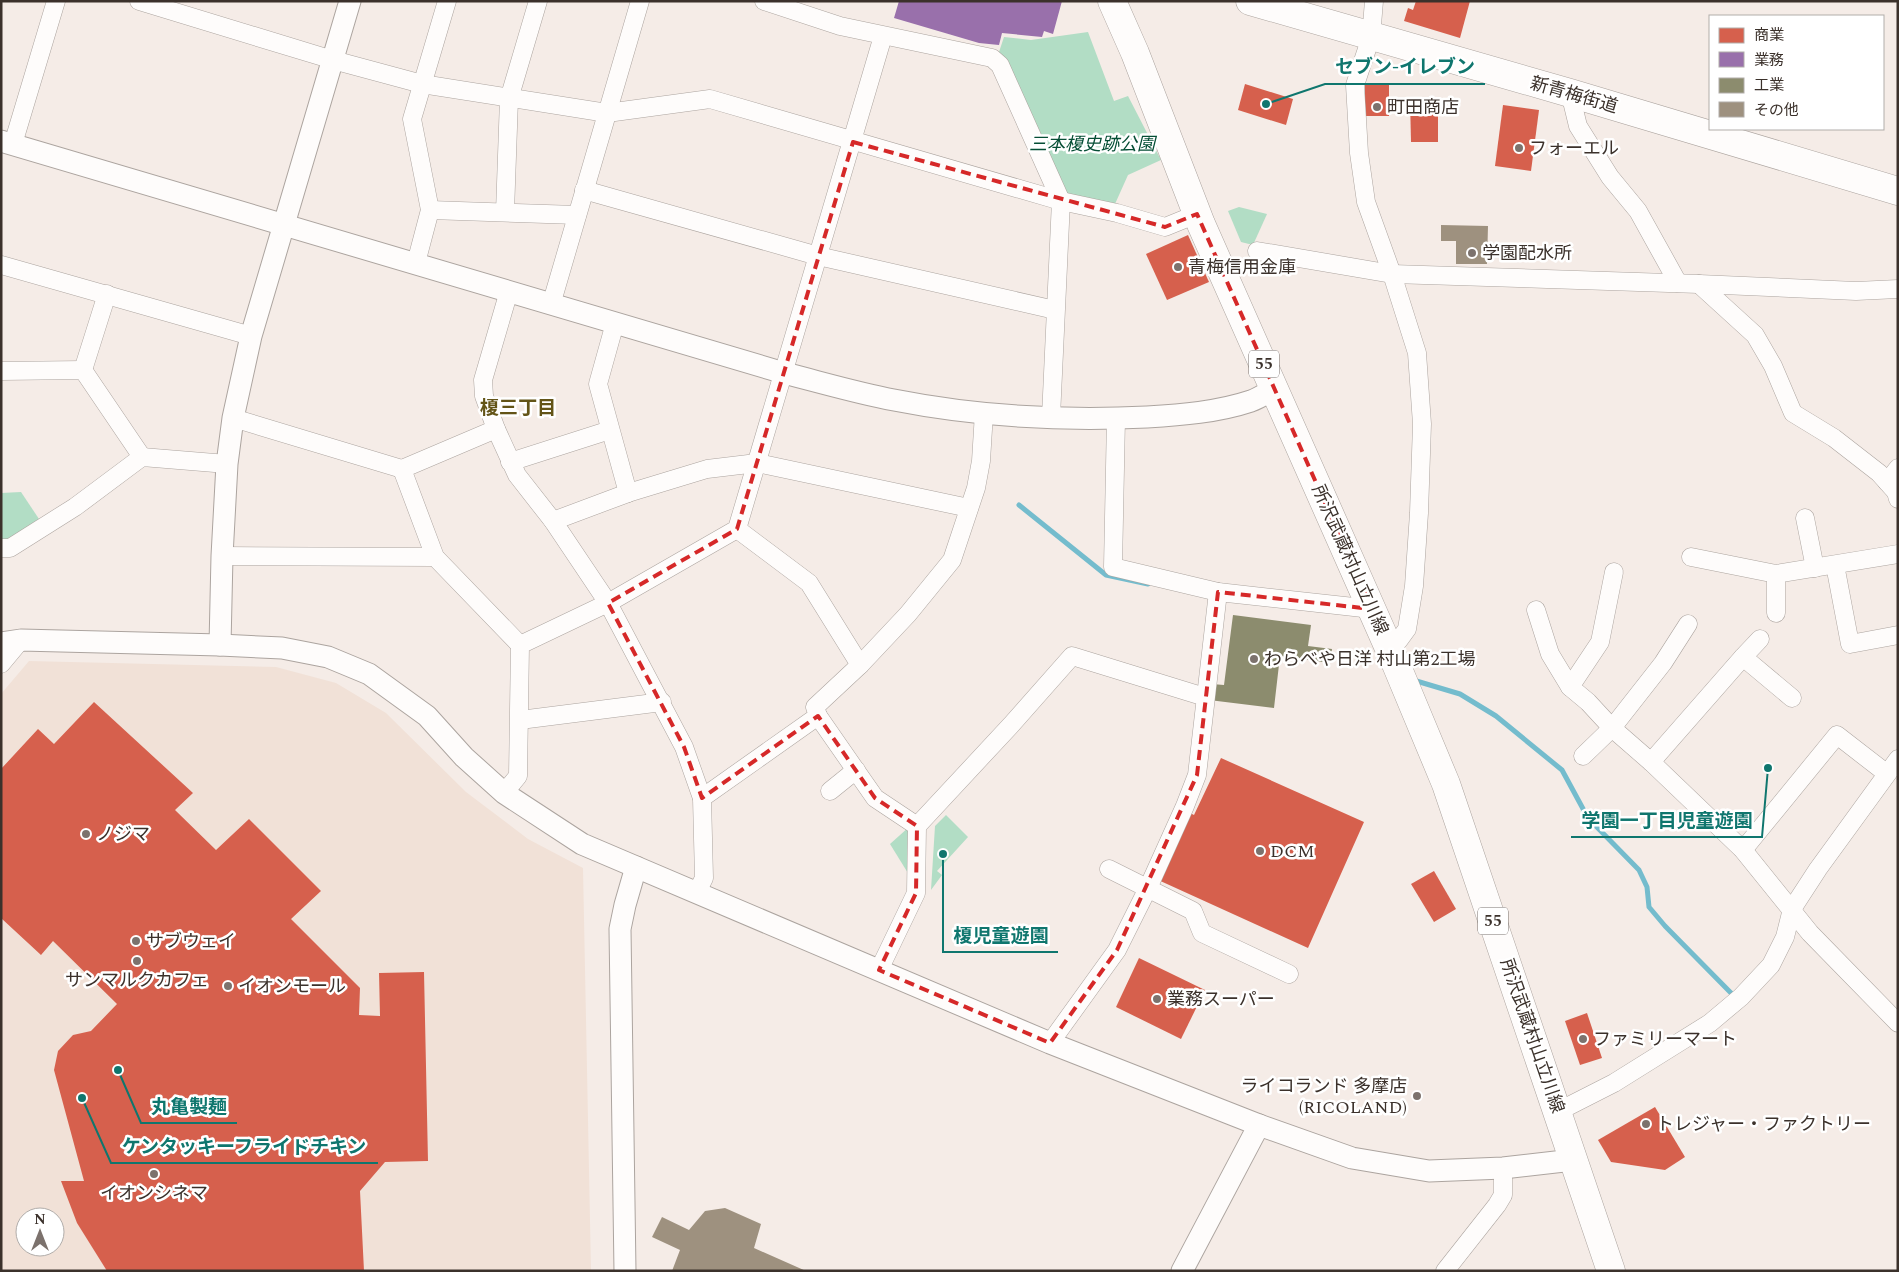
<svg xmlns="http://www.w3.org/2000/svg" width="1899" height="1272" font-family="Spectral,'Noto Sans JP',serif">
  <rect width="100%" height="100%" fill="#f5ece7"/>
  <path fill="#f1e1d7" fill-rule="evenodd" d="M29 661 276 667 336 683 386 713 466 792 528 839 583 868 591 1271H1V694ZM25 1217H55V1247H25Z"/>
  <g fill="#b2ddc5">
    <polygon points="1088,32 1114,101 1128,96 1161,160 1128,175 1115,204 1066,197 1060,191 999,52 1004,37 1031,40"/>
    <polygon points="1239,207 1267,214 1253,245 1241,242 1228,211"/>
    <polygon points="21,492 39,519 9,539 1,539 1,493"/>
    <polygon points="946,815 968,837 937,871 942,875 931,890 935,826"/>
    <polygon points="909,827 911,878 890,844"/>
  </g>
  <g fill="#d6604d">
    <polygon points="1416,1 1470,1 1460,38 1404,21 1408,8 1413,10"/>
    <polygon points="1245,84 1293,99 1286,125 1238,110"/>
    <rect x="1365" y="84" width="24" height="32"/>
    <polygon points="1410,99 1438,99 1438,142 1411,142"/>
    <polygon points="1503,105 1539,110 1531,171 1495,166"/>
    <polygon points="1188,235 1209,282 1167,300 1146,254"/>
    <polygon points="94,702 193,793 175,810 216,850 249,819 321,891 291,919 360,988 359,1015 380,1016 379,973 424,972 428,1161 385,1162 360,1191 364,1271 107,1271 77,1223 61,1181 84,1181 54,1070 58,1051 73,1035 91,1031 117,1004 53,941 41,955 1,918 1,769 38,729 54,744"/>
    <polygon points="1221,758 1364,822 1308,948 1156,879 1186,811 1194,815"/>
    <polygon points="1434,871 1456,909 1434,922 1411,884"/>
    <polygon points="1139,958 1205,990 1181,1039 1116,1007"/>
    <polygon points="1587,1013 1602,1058 1580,1065 1565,1021"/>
    <polygon points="1655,1107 1685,1157 1665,1170 1611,1162 1598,1140"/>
  </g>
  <polygon fill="#9970ab" points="899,1 1062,1 1053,34 1044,31 1042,37 1002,33 999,45 979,43 894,18"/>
  <polygon fill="#8c8c6e" points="1233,615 1311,625 1308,646 1332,649 1330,663 1280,656 1274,708 1209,700 1212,684 1224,685"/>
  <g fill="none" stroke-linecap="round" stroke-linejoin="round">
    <g stroke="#74bccd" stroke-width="5">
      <polyline points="1019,505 1106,575 1148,584"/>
      <polyline points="1413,680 1460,694 1496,716 1562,770 1588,818 1639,870 1647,887 1649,907 1665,926 1732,994"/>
    </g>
  </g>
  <g fill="#9e917f">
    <polygon points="1441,225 1488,226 1487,264 1456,264 1456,241 1441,241"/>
    <polygon points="725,1208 761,1224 754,1248 806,1271 672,1271 680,1250 652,1237 662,1217 689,1230 705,1211"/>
  </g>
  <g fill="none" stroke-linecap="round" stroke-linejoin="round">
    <defs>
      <g id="minor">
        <polyline points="139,1 333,60 422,84 607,113 710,99 1061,201 1117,213 1165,227 1197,214"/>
        <polyline points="764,1 840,26 992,58 1000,65 1061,201 1051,417"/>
        <polyline points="1374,1 1371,37 1355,85 1359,153 1366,202 1392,274 1417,353 1422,424 1419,513 1414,586 1407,629 1399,640 1388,645"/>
        <polyline points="1570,93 1578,126 1610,177 1638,211 1678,283"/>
        <polyline points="13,144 56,1"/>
        <polyline points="584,190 818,256 1055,310"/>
        <polyline points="430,210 577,215"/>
        <polyline points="505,212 509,99 538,1"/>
        <polyline points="1257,251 1392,274 1699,284 1856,291 1898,289"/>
        <polyline points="416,263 430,210 412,119 447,1"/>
        <polyline points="1,265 251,336"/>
        <polyline points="1699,284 1755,335 1773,366 1793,413 1834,438 1879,473 1896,492 1898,499"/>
        <polyline points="509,291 483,380 484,396 496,429 517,475 553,521 608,603 684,747 702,798 704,878 697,892"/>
        <polyline points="551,305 640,1"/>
        <polyline points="615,323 598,384 628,493"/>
        <polyline points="83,370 107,294"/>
        <polyline points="1,371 83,370 142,457"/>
        <polyline points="233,418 402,469"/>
        <polyline points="1116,418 1113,567 1218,592 1372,609"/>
        <polyline points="496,429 402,469 435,557 520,645"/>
        <polyline points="510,462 610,430"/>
        <polyline points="1887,482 1898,468"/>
        <polyline points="1805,518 1815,568"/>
        <polyline points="553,521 628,493 707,469 757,463 969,508"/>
        <polyline points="737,529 809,583 860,665"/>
        <polyline points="1,548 10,548 75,507 142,457 227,464"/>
        <polyline points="222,556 435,557"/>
        <polyline points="1691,557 1776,574 1898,554"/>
        <polyline points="1835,565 1850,644 1898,635"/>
        <polyline points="1776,574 1776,613"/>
        <polyline points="1536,610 1550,654 1570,687 1588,702 1612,728 1651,762 1743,850 1810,933 1898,1023"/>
        <polyline points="1743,657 1760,639"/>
        <polyline points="1,664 21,640"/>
        <polyline points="1570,687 1600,642 1614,572"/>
        <polyline points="818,716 875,798 917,826"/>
        <polyline points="520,720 662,702"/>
        <polyline points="1583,756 1612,728 1663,663 1688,624"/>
        <polyline points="1651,762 1743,657 1792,698"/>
        <polyline points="830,791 856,770"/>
        <polyline points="504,793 518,776 520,645 608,603 737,529 883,36"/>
        <polyline points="702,798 818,716 815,707 860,665 908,614 952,560 976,488 981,461 984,413"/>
        <polyline points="1743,850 1837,735 1886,773"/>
        <polyline points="1109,869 1193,911 1202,933 1289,974"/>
        <polyline points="879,970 916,893 917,826 1011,725 1072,656 1205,697"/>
        <polyline points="1050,1043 1117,950 1148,888 1185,806 1197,775 1218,592"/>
        <polyline points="1557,1112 1614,1083 1710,1023 1741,997 1771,965 1785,937 1792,909 1818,869 1898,759"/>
        <polyline points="1445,1271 1497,1205 1503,1195 1503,1168"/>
      </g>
      <g id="tertiary">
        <path d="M1 141 784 373C820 382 857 393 894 400 975 416 1064 421 1147 417 1181 415 1218 412 1251 401 1259 398 1267 393 1274 389"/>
        <polyline points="1,643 21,640 220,645 282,648 328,657 369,674 427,716 464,757 504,793 582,844 1050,1043 1259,1125 1352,1158 1429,1171 1503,1168 1573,1160"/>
        <polyline points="220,645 222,556 227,464 233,418 251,336 350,1"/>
        <polyline points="625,1271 620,929 625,905 636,867"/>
        <polyline points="1182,1271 1259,1125"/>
      </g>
      <g id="primary">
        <polyline points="1112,1 1135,53 1201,224 1396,664 1446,784 1611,1271"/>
        <polyline points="1250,1 1570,93 1898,191"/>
      </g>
    </defs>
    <use href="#minor" stroke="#aca49f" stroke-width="19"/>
    <use href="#tertiary" stroke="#aca49f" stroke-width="23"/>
    <use href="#primary" stroke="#aca49f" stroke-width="29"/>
    <use href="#minor" stroke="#fefcfb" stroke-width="18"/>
    <use href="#tertiary" stroke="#fefcfb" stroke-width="21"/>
    <use href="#primary" stroke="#fefcfb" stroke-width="28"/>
  </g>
  <path fill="none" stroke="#d62828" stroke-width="4" stroke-dasharray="10 6" stroke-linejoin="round" d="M853 142 1165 227 1197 214 1372 609 1218 592 1197 775 1117 950 1050 1043 879 970 916 893 917 826 875 798 818 716 702 798 684 747 608 603 737 529Z"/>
  <g fill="#7c726d" stroke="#fff" stroke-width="2">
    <circle cx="1377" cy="107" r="5"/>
    <circle cx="1519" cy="148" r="5"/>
    <circle cx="1472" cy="253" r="5"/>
    <circle cx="1178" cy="267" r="5"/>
    <circle cx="1254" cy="659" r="5"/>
    <circle cx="86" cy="834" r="5"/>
    <circle cx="1260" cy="851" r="5"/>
    <circle cx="136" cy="941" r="5"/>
    <circle cx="137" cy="961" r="5"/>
    <circle cx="228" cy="986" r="5"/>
    <circle cx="1157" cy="999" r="5"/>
    <circle cx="1583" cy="1039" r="5"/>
    <circle cx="1417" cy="1096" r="5"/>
    <circle cx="1646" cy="1124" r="5"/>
    <circle cx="154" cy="1174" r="5"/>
  </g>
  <g text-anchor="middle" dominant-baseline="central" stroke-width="5" stroke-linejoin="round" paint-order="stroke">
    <g fill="#fff" stroke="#766f6b" stroke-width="1">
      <rect x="1249" y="350.5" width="30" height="27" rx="4"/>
      <rect x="1478" y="907.5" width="30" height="27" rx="4"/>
    </g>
    <g font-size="16" font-weight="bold" fill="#3b312b">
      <text x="1264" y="364">55</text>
      <text x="1493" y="921">55</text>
    </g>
    <g font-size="18" fill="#3b312b" stroke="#fff">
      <text transform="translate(1574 95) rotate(16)">新青梅街道</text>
      <text transform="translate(1350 560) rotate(66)">所沢武蔵村山立川線</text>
      <text transform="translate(1532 1036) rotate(71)">所沢武蔵村山立川線</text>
    </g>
    <g font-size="18" fill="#3b312b" stroke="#fff" text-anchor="start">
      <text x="1387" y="107">町田商店</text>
      <text x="1529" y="148">フォーエル</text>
      <text x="1482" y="253">学園配水所</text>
      <text x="1188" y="267">青梅信用金庫</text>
      <text x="1264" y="659">わらべや日洋 村山第2工場</text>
      <text x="96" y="834">ノジマ</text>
      <text x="1270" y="851">DCM</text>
      <text x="146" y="941">サブウェイ</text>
      <text x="137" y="980" text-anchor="middle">サンマルクカフェ</text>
      <text x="238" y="986">イオンモール</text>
      <text x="1167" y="999">業務スーパー</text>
      <text x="1593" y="1039">ファミリーマート</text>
      <text x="1407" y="1086" text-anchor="end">ライコランド 多摩店<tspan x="1407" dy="21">(RICOLAND)</tspan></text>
      <text x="1656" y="1124">トレジャー・ファクトリー</text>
      <text x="154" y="1193" text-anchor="middle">イオンシネマ</text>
    </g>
    <g font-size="18" font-style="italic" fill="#054e35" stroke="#fff">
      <text x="1092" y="144">三本榎史跡公園</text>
    </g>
    <g font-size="19" font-weight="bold" fill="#635417" stroke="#fff">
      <text x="518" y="408">榎三丁目</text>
    </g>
  </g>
  <path fill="none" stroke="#0f766e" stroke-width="2" d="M1266 104L1325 84H1485M1768 768L1762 837H1571M943 854L943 952H1058M118 1070L141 1123H237M82 1098L111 1163H378"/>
  <g fill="#0f766e" stroke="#fff" stroke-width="2">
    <circle cx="1266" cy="104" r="5"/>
    <circle cx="1768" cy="768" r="5"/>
    <circle cx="943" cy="854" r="5"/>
    <circle cx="118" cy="1070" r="5"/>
    <circle cx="82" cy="1098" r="5"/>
  </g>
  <g font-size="19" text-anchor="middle" font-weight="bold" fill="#0f766e" stroke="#fff" stroke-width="5" stroke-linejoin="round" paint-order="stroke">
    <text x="1405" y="73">セブン-イレブン</text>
    <text x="1667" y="827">学園一丁目児童遊園</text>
    <text x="1001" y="942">榎児童遊園</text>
    <text x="189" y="1113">丸亀製麺</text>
    <text x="244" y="1153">ケンタッキーフライドチキン</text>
  </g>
  <rect width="1899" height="1272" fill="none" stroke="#3b312b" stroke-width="5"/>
  <rect x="1709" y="15" width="175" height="115" fill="#ffffff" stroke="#b1adaa"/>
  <rect x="1719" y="28" width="25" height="15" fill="#d6604d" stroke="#b1adaa"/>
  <text x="1754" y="40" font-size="15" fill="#3b312b">商業</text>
  <rect x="1719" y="52" width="25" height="15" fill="#9970ab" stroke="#b1adaa"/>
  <text x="1754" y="65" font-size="15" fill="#3b312b">業務</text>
  <rect x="1719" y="78" width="25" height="15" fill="#8c8c6e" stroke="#b1adaa"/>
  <text x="1754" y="90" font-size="15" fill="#3b312b">工業</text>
  <rect x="1719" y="102" width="25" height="15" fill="#9e917f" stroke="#b1adaa"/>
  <text x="1754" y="115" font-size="15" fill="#3b312b">その他</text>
  <g transform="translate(40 1232)"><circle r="24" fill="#ffffff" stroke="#b1adaa"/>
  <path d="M0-4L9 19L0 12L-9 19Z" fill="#7c726d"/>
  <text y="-8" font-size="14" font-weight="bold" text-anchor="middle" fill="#3b312b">N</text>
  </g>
</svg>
